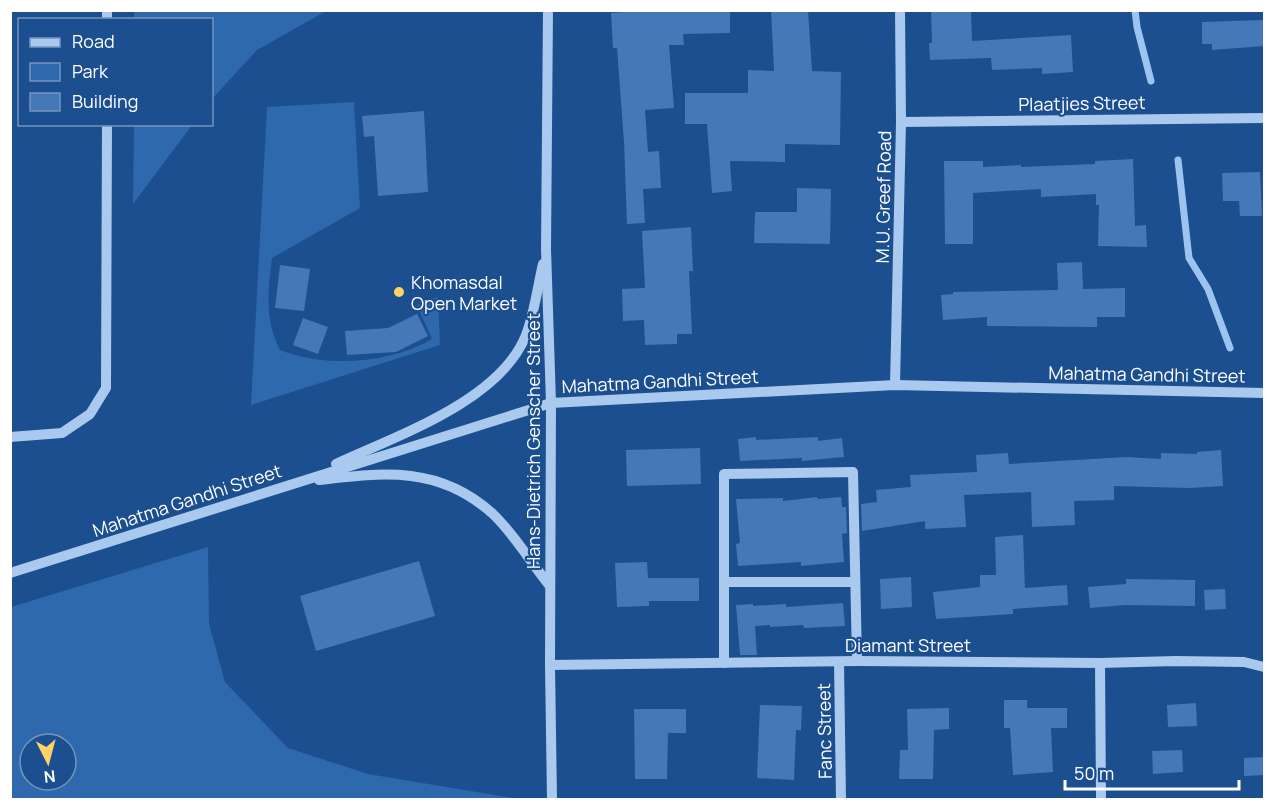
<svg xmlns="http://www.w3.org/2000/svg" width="1275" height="810" font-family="Manrope,sans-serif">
  <rect width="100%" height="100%" fill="#1b4f8f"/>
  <g fill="#2e69ad" fill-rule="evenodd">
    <polygon points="134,11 134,10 326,11 257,50 212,99 212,20 134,19"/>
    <path d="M354 102 360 208 272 258C268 291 264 318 280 350 325 368 389 364 432 339L417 305 438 297 440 345 251 405 267 107Z"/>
    <polygon points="134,125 192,125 133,204"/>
    <path d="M208 547 209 624 225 682 288 748 368 774 519 799H11V607ZM30 744H66V780H30Z"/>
  </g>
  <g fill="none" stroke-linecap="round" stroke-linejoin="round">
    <g stroke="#9cc4f0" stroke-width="7">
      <polyline points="1135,10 1137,27 1151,81"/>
      <polyline points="1178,160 1189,258 1208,289 1230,348"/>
    </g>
  </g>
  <g fill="#4478b7">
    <polygon points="624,10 730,10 730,33 683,34 684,45 669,45 674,108 645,110 648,152 659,151 661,188 643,189 645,223 627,224 624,142 617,48 613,48 611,13 624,12"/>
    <polygon points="771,10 808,10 812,71 841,72 840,145 785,144 785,162 730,161 732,191 712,193 707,124 685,124 685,93 748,93 748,70 774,71"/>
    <polygon points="931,10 971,10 972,41 1071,35 1073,72 1042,74 1042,68 992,70 991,58 930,60 929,43 932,43"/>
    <polygon points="1264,20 1264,46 1212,50 1212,44 1202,44 1202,22"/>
    <polygon points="424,111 428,192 378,196 374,136 364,137 362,116"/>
    <polygon points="1133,159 1135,226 1146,225 1147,247 1098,246 1099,205 1096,205 1096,194 1041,197 1041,189 973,193 973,244 945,244 944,161 983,161 983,167 1021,165 1021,167 1095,164 1095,161"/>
    <polygon points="1260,172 1262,216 1240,216 1239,201 1223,201 1222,173"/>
    <polygon points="797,188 831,189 830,244 754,243 755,212 797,212"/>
    <polygon points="691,227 693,271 689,271 692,334 677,334 677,344 645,345 644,320 623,321 622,289 645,288 642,231"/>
    <polygon points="1082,262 1083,289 1125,288 1125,317 1097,317 1097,327 987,326 987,317 943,320 941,295 953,294 953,292 1058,290 1057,263"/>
    <polygon points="280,265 310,269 304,311 275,308"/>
    <polygon points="417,314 428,336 396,352 347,355 345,331 388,328"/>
    <polygon points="303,318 328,327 318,354 293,345"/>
    <polygon points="756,437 756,440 818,437 818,441 842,438 844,457 802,461 802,458 740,461 738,439"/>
    <polygon points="700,448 701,484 627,486 626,450"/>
    <polygon points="1221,450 1223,486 1190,488 1114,486 1114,500 1074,501 1075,525 1032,527 1031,492 964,495 966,527 925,529 925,521 862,531 861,504 877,502 876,490 911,487 910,475 977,472 976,455 1008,453 1009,464 1126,457 1161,459 1161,453 1197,454 1197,452"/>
    <polygon points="817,497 818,499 841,497 842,507 846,507 847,533 842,534 844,562 801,566 801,562 738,566 736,544 740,543 736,499 783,498 783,501"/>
    <polygon points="1023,535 1025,588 1067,585 1068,605 1013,609 1013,614 936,619 933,592 980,587 980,575 996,575 995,537"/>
    <polygon points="419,561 435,616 316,651 300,596"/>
    <polygon points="647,562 648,578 699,578 699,601 649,601 649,606 617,607 615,563"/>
    <polygon points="911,577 912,607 881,609 880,579"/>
    <polygon points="1126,579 1195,580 1195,606 1125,605 1090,608 1088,587 1126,584"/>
    <polygon points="1225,589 1226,609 1205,610 1204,590"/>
    <polygon points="843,603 845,626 804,628 803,625 770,627 770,625 755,626 757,655 740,655 736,605 753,604 753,606 786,604 786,607"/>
    <polygon points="1004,700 1027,700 1027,708 1067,708 1067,728 1051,728 1053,772 1013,775 1010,728 1004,728"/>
    <polygon points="1196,703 1197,726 1168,727 1167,705"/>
    <polygon points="760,705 802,706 801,730 796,730 794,780 757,778"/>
    <polygon points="949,708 949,729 934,730 933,779 899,779 900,750 908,750 907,709"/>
    <polygon points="634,709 686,709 686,733 668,733 667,779 635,779"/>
    <polygon points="1182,750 1183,772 1153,774 1152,751"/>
    <polygon points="1264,757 1264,775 1244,776 1244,758"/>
  </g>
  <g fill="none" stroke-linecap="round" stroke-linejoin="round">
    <g stroke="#a9c9ee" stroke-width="10">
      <polyline points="548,10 546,249 551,403 550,665 552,800"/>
      <polyline points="107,20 107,10"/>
      <polyline points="901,122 1264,118"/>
      <polyline points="895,385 901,122 900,10"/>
      <polyline points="10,437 62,433 90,414 106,388 107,124"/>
      <path d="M336 464C396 436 500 401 526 335 534 315 538 285 543 264"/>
      <path d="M319 480C385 472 440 466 493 514 515 535 531 563 550 586"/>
      <polyline points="10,573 551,403 895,385 1264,393"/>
      <polyline points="724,582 855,582"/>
      <polyline points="839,662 841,800"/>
      <polyline points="724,663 724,474 853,472 857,661"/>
      <polyline points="1100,663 1101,800"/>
      <polyline points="550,665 857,661 1100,663 1176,661 1244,662 1264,667"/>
    </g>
  </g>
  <circle fill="#ffd166" stroke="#1b4f8f" stroke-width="2" cx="399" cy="292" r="6"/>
  <g text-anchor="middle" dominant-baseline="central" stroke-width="4.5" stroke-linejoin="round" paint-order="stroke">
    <g font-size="18" fill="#fff" stroke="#1b4f8f">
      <text transform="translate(1082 103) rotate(-1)">Plaatjies Street</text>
      <text transform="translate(883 197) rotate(-89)">M.U. Greef Road</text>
      <text transform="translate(1147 374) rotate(1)">Mahatma Gandhi Street</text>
      <text transform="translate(660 381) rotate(-3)">Mahatma Gandhi Street</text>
      <text transform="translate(533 441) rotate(-90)">Hans-Dietrich Genscher Street</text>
      <text transform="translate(187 500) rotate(-18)">Mahatma Gandhi Street</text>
      <text x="908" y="645">Diamant Street</text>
      <text transform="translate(824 731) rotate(-91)">Fanc Street</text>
    </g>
    <g font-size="18" fill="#fff" stroke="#1b4f8f" text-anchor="start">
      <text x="411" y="282">Khomasdal<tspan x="411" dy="21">Open Market</tspan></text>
    </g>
  </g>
  <rect width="1275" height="810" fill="none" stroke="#ffffff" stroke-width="24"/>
  <rect x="18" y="18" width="195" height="108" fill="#1b4f8f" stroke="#7695bc" stroke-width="1.5"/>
  <rect x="30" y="38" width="30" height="9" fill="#a9c9ee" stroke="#7695bc" stroke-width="1.5"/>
  <text x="72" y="48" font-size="18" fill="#ffffff">Road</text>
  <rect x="30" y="63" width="30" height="18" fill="#2e69ad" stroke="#7695bc" stroke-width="1.5"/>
  <text x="72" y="78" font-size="18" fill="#ffffff">Park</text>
  <rect x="30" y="93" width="30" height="18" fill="#4478b7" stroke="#7695bc" stroke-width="1.5"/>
  <text x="72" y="108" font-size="18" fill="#ffffff">Building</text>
  <g transform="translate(48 762) rotate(174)"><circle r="28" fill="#1b4f8f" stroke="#7695bc" stroke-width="1.5"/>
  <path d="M0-4.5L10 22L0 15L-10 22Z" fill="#ffd166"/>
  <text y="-9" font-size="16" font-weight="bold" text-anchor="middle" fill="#ffffff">N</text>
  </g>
  <path d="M1065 780v9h174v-9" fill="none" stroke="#ffffff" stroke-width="3"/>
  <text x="1074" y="780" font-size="18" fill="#ffffff" stroke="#1b4f8f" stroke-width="4.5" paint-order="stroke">50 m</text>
</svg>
